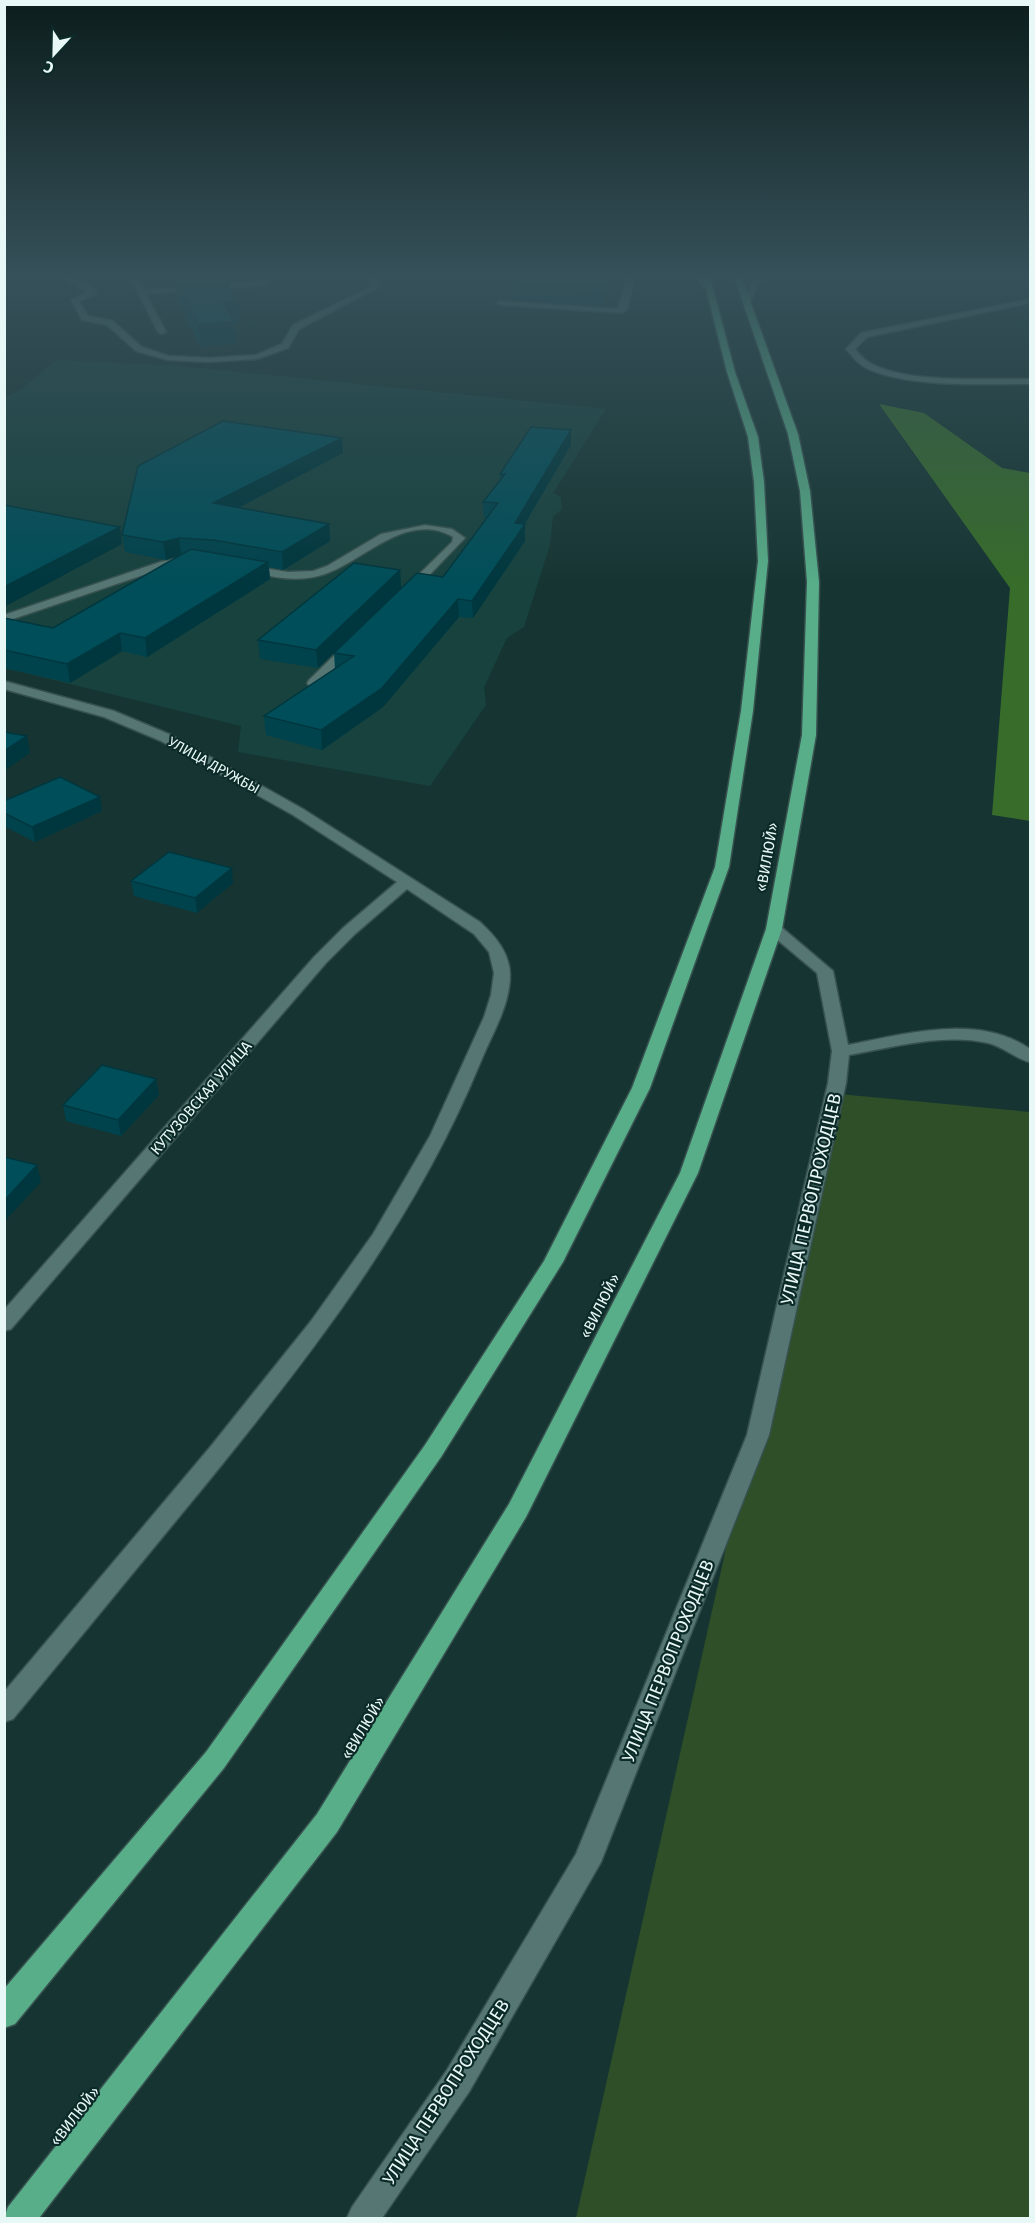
<svg xmlns="http://www.w3.org/2000/svg" width="1035" height="2223" viewBox="0 0 1035 2223" font-family="'Fira Sans',sans-serif">
<style>
.built{fill:#17423e}
.green{fill:#2f4f28}
.forest{fill:#376c2a}
.lines{fill:none;stroke-linecap:round;stroke-linejoin:round}
.minor-casing{stroke:#37514f;stroke-width:3}
.major-casing{stroke:#37514f;stroke-width:3}
.highway-casing{stroke:#37514f;stroke-width:3}
.path{stroke:#5c7774;stroke-width:1.5;stroke-dasharray:2 1.5;stroke-linecap:butt}
.minor{fill:#567673;fill-rule:evenodd}
.major{fill:#579880;fill-rule:evenodd}
.highway{fill:#58ae89;fill-rule:evenodd}
.wall{fill:#00434d}
.shaded-wall{fill:#00373e}
.building{fill:#004e59;stroke:#00373e;stroke-width:1.5}
.labels{text-anchor:middle;stroke-width:4.5;stroke-linejoin:round;paint-order:stroke}
.far-street-label{font-size:14px;fill:#e7f8f6;stroke:#0c2b28}
.street-label{font-size:15px;fill:#e7f8f6;stroke:#0c2b28}
.near-street-label{font-size:18px;fill:#e7f8f6;stroke:#0c2b28}
</style>
<rect width="100%" height="100%" fill="#163532"/>
<path class="built" d="M 56,360 L 179,366 L 606,409 L 553,493 L 561,497 L 562,509 L 553,517 L 550,545 L 524,627 L 507,638 L 484,687 L 486,705 L 430,786 L 238,752 L 241,726 L 5,668 L 5,398 L 23,388 Z"/>
<path class="green" d="M 828,1093 L 1030,1112 L 1030,2218 L 576,2218 Z"/>
<path class="forest" d="M 879,404 L 924,413 L 1002,468 L 1030,473 L 1030,821 L 992,815 L 1010,588 Z"/>
<g class="lines">
<g class="minor-casing">
<path id="minor" d="M 57,273 L 66,273 L 96,290 L 96,294 L 79,301 L 88,316 L 113,321 L 142,347 L 169,356 L 209,358 L 256,355 L 282,344 L 293,325 L 374,285 L 363,273 L 371,273 L 383,285 L 299,329 L 288,348 L 257,359 L 209,362 L 168,360 L 136,351 L 107,325 L 82,320 L 71,300 L 87,292 Z
M 128,273 L 135,273 L 143,290 L 260,281 L 255,273 L 262,273 L 269,283 L 265,285 L 146,294 L 166,332 L 162,334 L 158,332 Z
M 609,273 L 620,273 L 634,279 L 628,308 L 623,313 L 500,305 L 496,303 L 500,301 L 618,309 L 626,280 Z
M 770,273 L 781,273 L 760,281 L 750,302 L 744,302 L 754,278 Z
M 967,273 L 1017,273 L 1014,275 Z
M 1030,299 L 1030,303 L 867,337 L 855,349 C 860,355 865,361 872,364 C 912,384 985,378 1030,379 L 1030,384 C 985,384 906,388 866,368 C 858,364 852,356 846,349 L 861,333 Z
M 425,525 L 452,529 L 465,538 L 413,592 L 409,593 L 403,590 L 405,588 L 452,542 L 453,537 C 407,510 364,561 325,574 C 307,580 289,580 270,576 C 261,575 247,574 240,568 L 245,565 L 288,572 L 313,571 L 327,566 L 381,534 Z
M 188,556 L 193,559 L 192,561 L 167,567 L 4,622 L 4,615 L 160,562 Z
M 352,641 L 358,645 L 356,648 L 317,686 L 309,686 L 307,683 L 309,680 L 348,642 Z
M 4,681 L 114,711 L 171,735 L 303,809 L 480,922 C 495,936 510,953 510,975 C 510,1006 492,1034 481,1061 C 416,1220 314,1351 207,1483 C 142,1562 78,1640 13,1719 L 4,1722 L 4,1692 L 211,1446 L 311,1321 L 373,1234 L 430,1136 L 484,1017 L 491,995 L 494,973 L 489,952 L 474,934 L 407,889 L 355,934 L 326,963 L 11,1329 L 4,1331 L 4,1310 L 314,957 L 343,928 L 397,882 L 293,815 L 161,741 L 104,717 L 4,689 Z
M 774,924 L 780,926 L 833,971 L 848,1045 C 905,1034 978,1013 1030,1049 L 1030,1062 C 1016,1059 1004,1047 988,1043 C 943,1033 894,1047 849,1055 L 846,1083 L 769,1435 L 601,1862 L 469,2092 L 382,2218 L 347,2218 L 352,2207 L 447,2070 L 576,1854 L 747,1435 L 828,1083 L 832,1051 L 817,973 L 768,932 L 766,929 L 768,926 Z"/>
</g>
<g class="major-casing">
<path id="major" d="M 692,273 L 699,273 L 711,285 L 704,287 Z"/>
</g>
<g class="highway-casing">
<path id="highway" d="M 702,273 L 709,273 L 735,372 L 758,437 L 764,482 L 768,561 L 753,711 L 729,867 L 650,1088 L 563,1262 L 441,1457 L 224,1768 L 15,2024 L 4,2028 L 4,1989 L 206,1752 L 425,1445 L 544,1261 L 632,1088 L 715,867 L 741,711 L 758,561 L 754,482 L 748,437 L 727,372 Z
M 733,273 L 740,273 L 798,434 L 810,491 L 819,582 L 816,735 L 782,929 L 698,1173 L 526,1517 L 337,1832 L 39,2218 L 4,2218 L 8,2207 L 317,1814 L 509,1504 L 680,1173 L 766,929 L 802,735 L 807,582 L 800,491 L 788,434 Z"/>
</g>
<path class="path" d="M 810,273 L 949,275"/>
<use href="#minor" class="minor"/>
<use href="#major" class="major"/>
<use href="#highway" class="highway"/>
</g>
<path class="wall" d="M 71,273 L 90,273 L 89,279 L 81,279 Z
M 161,273 L 222,273 L 238,301 L 240,323 L 234,323 L 236,344 L 200,347 L 176,294 L 174,285 L 166,285 Z
M 532,273 L 613,273 L 613,278 L 602,306 L 512,299 L 512,286 Z
M 342,438 L 343,453 L 238,508 L 329,524 L 330,541 L 283,570 L 269,567 L 270,579 L 147,657 L 122,651 L 70,683 L 4,668 L 4,618 L 53,628 L 180,555 L 166,560 L 125,552 L 122,535 Z
M 571,445 L 525,524 L 525,541 L 473,618 L 459,617 L 383,707 L 322,750 L 266,735 L 264,716 L 335,669 L 334,653 L 443,577 L 487,518 L 484,518 L 483,502 L 500,480 L 500,474 Z
M 400,570 L 401,588 L 318,668 L 260,659 L 258,640 Z
M 4,801 L 102,811 L 35,842 L 4,826 Z
M 131,881 L 233,883 L 197,913 L 134,896 Z
M 156,1079 L 159,1095 L 121,1136 L 66,1121 L 63,1105 Z"/>
<path class="shaded-wall" d="M 4,273 L 63,273 L 64,280 L 4,284 Z
M 80,273 L 90,273 L 89,279 L 81,279 Z
M 165,273 L 173,273 L 174,285 L 166,285 Z
M 287,273 L 337,273 L 337,276 L 287,279 Z
M 610,273 L 613,273 L 613,278 L 602,306 L 603,293 Z
M 238,301 L 240,323 L 234,323 L 236,344 L 200,347 L 198,324 L 223,302 Z
M 571,430 L 571,445 L 521,530 L 525,524 L 525,541 L 473,618 L 472,601 L 515,523 Z
M 342,438 L 343,453 L 215,520 L 213,503 Z
M 329,524 L 330,541 L 283,570 L 282,552 Z
M 120,527 L 122,544 L 4,607 L 4,587 Z
M 179,538 L 181,555 L 166,560 L 163,542 Z
M 268,562 L 270,579 L 147,657 L 145,638 Z
M 400,570 L 401,588 L 318,668 L 316,650 Z
M 458,599 L 459,617 L 383,707 L 322,750 L 321,730 Z
M 120,633 L 122,651 L 70,683 L 67,664 Z
M 27,736 L 30,753 L 4,771 L 4,751 Z
M 100,797 L 102,811 L 35,842 L 32,827 Z
M 232,868 L 233,883 L 197,913 L 195,898 Z
M 156,1079 L 159,1095 L 121,1136 L 118,1120 Z
M 37,1165 L 41,1182 L 4,1222 L 4,1201 Z"/>
<path class="building" d="M 173,273 L 222,273 L 238,301 L 223,302 L 234,322 L 198,324 Z
M 532,273 L 610,273 L 603,293 L 512,286 Z
M 223,421 L 342,438 L 213,503 L 329,524 L 282,552 L 214,540 L 179,538 L 163,542 L 122,535 L 138,466 Z
M 531,427 L 571,430 L 515,523 L 525,524 L 472,601 L 458,599 L 382,688 L 321,730 L 264,716 L 354,656 L 334,653 L 417,573 L 443,577 L 498,503 L 483,502 L 505,474 L 500,474 Z
M 4,505 L 120,527 L 4,587 Z
M 191,549 L 268,562 L 145,638 L 120,633 L 67,664 L 4,650 L 4,618 L 53,628 Z
M 354,563 L 400,570 L 316,650 L 258,640 Z
M 4,732 L 27,736 L 4,751 Z
M 60,777 L 100,797 L 32,827 L 4,813 L 4,801 Z
M 169,852 L 232,868 L 195,898 L 131,881 Z
M 102,1065 L 156,1079 L 118,1120 L 63,1105 Z
M 4,1157 L 37,1165 L 4,1201 Z"/>
<linearGradient id="sky" x2="0" y2="1"><stop stop-color="#0c1d1c"/><stop offset="0.47" stop-color="#36515a"/><stop offset="1" stop-color="#36515a" stop-opacity="0"/></linearGradient>
<rect width="1035" height="585" fill="url(#sky)"/>
<g class="labels">
<g class="far-street-label">
<text transform="translate(214 765) rotate(29)" y="5">УЛИЦА ДРУЖБЫ</text>
</g>
<g class="street-label">
<text transform="translate(767 857) rotate(-80)" y="5">«ВИЛЮЙ»</text>
<text transform="translate(201 1098) rotate(-49)" y="5">КУТУЗОВСКАЯ УЛИЦА</text>
<text transform="translate(600 1306) rotate(-63)" y="5">«ВИЛЮЙ»</text>
<text transform="translate(363 1728) rotate(-59)" y="5">«ВИЛЮЙ»</text>
<text transform="translate(75 2116) rotate(-52)" y="5">«ВИЛЮЙ»</text>
</g>
<g class="near-street-label">
<text transform="translate(811 1199) rotate(-77)" y="6">УЛИЦА ПЕРВОПРОХОДЦЕВ</text>
<text transform="translate(668 1661) rotate(-68)" y="6">УЛИЦА ПЕРВОПРОХОДЦЕВ</text>
<text transform="translate(446 2092) rotate(-57)" y="6">УЛИЦА ПЕРВОПРОХОДЦЕВ</text>
</g>
</g>
<rect width="1035" height="2223" fill="none" stroke="#e7f8f6" stroke-width="12"/>
<g transform="translate(54 54) rotate(202)" stroke="#0c2b28" stroke-width="4.5" paint-order="stroke">
<path d="M0-4.5L10 22L0 15L-10 22Z" fill="#e7f8f6"/>
<text y="-9" font-size="16" font-weight="bold" text-anchor="middle" fill="#e7f8f6">С</text>
</g>
</svg>
